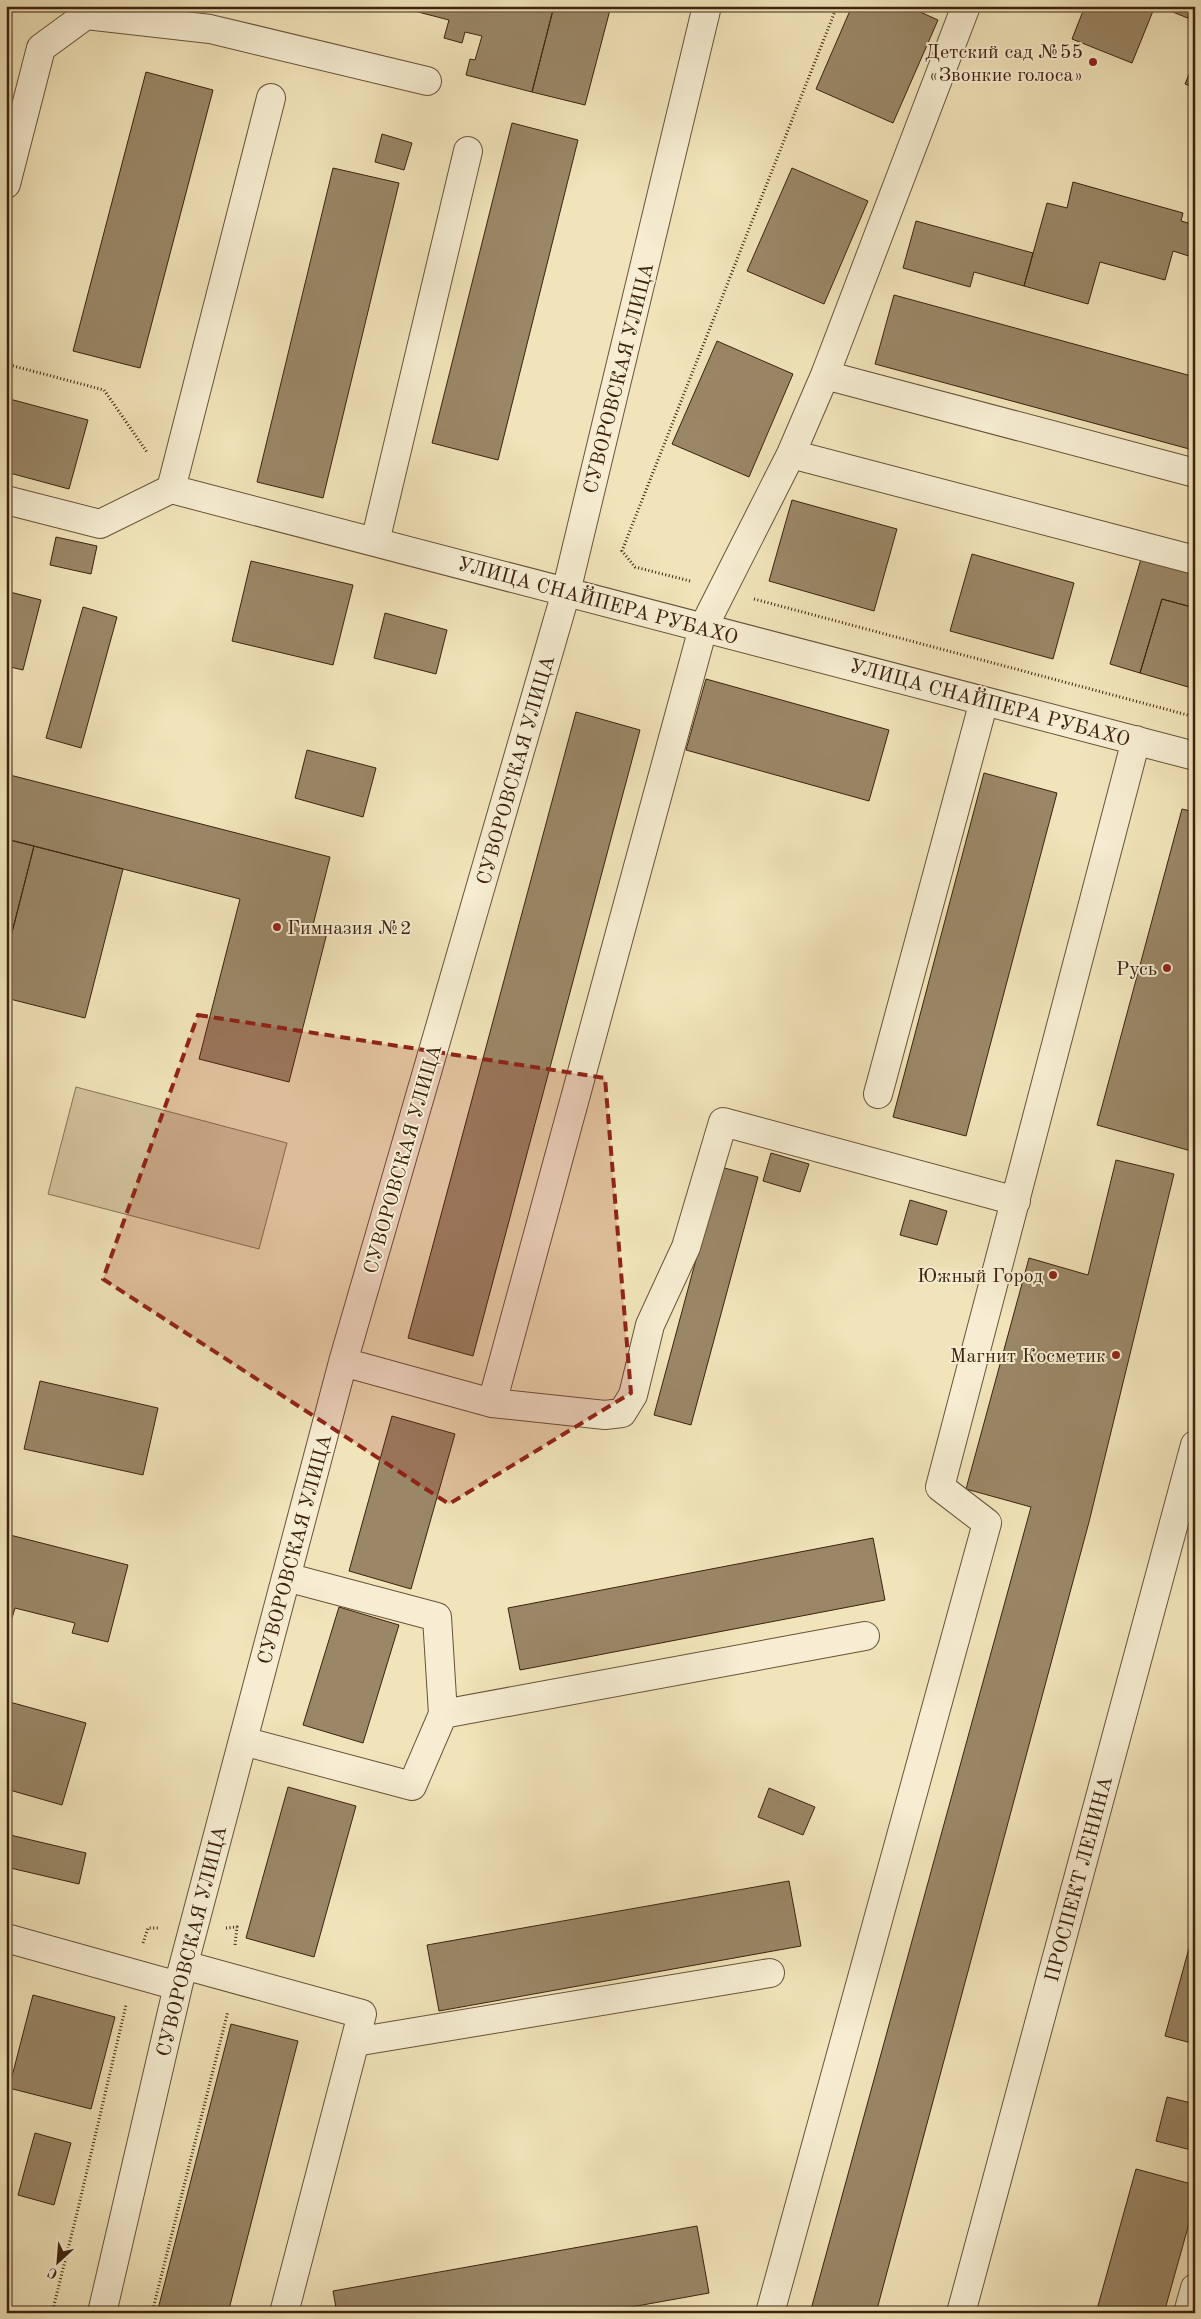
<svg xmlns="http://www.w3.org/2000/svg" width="1201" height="2319" viewBox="0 0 1201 2319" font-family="'Old Standard TT',serif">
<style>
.green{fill:#d2c39d;stroke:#877256}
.building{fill:#9a8767;stroke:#3c220e}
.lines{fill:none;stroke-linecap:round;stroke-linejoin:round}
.minor-casing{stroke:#695239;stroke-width:30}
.path{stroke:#3c220e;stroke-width:3;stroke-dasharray:1 2.5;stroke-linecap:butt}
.minor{stroke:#f6edd2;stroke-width:28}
.marked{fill:#8f2418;fill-opacity:0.2;stroke:#8f2418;stroke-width:4;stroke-dasharray:10 6;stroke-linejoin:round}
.poi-dot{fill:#8f2418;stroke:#f6edd2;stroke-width:2}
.labels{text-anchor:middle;stroke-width:4;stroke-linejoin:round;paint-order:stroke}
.poi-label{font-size:20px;fill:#3c220e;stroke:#f6edd2;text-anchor:end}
.street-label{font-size:20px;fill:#3c220e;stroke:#f6edd2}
</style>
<rect width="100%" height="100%" fill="#f1e4ba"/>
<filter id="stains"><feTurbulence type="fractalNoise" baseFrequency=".004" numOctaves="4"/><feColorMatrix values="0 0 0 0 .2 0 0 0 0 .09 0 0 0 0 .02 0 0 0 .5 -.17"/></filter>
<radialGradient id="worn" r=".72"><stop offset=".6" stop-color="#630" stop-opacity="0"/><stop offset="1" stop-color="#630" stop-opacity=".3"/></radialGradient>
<path class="green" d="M 76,1087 L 287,1143 L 259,1249 L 48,1194 Z"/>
<path class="building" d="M 10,6 L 30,6 L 29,11 Z
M 395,6 L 554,6 L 532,92 L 466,75 L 470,59 L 475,60 L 482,36 L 465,32 L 462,43 L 444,38 L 449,20 Z
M 554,6 L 611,6 L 585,105 L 532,92 Z
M 852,6 L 907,6 L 938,20 L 893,123 L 816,89 Z
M 1085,6 L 1155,6 L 1132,63 L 1072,39 Z
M 1158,6 L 1195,6 L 1195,21 Z
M 1195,60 L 1195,88 L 1185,84 Z
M 146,72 L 213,90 L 140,368 L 73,351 Z
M 512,123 L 578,140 L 498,460 L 432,443 Z
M 382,134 L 412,143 L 404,170 L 375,162 Z
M 333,168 L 399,183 L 323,498 L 257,482 Z
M 792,168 L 868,201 L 824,304 L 747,271 Z
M 1073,182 L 1183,213 L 1181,221 L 1195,225 L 1195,249 L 1192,257 L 1173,251 L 1165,280 L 1100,262 L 1088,304 L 1024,286 L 1047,203 L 1067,208 Z
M 916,221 L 1033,253 L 1024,286 L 974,272 L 970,287 L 903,268 Z
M 894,295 L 1195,377 L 1195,443 L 1193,450 L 875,364 Z
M 717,341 L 793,374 L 749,477 L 672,444 Z
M 6,398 L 88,420 L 69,489 L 6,472 Z
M 792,500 L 897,529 L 874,611 L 769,581 Z
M 56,537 L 97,546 L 91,574 L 50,565 Z
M 972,554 L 1074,583 L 1053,659 L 950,631 Z
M 1141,559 L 1195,575 L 1195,608 L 1162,599 L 1140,673 L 1110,664 Z
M 251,561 L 353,585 L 333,665 L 232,641 Z
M 6,591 L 41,600 L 23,670 L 6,666 Z
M 1162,599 L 1195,608 L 1195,689 L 1140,673 Z
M 83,607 L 117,617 L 81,748 L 46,738 Z
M 385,613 L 447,630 L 436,674 L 374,658 Z
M 706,679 L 889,730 L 869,801 L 686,750 Z
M 576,712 L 640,730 L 473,1356 L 408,1338 Z
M 307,750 L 376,768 L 363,817 L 295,798 Z
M 984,773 L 1057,793 L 966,1136 L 893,1117 Z
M 6,774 L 330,857 L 313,925 L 328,929 L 289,1082 L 199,1059 L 240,899 L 6,839 Z
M 1182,809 L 1195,812 L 1195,1152 L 1097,1125 Z
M 6,839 L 34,846 L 6,956 Z
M 34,846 L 123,869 L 85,1018 L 6,998 L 6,956 Z
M 771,1153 L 809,1164 L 800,1192 L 763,1181 Z
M 1116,1160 L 1174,1174 L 1089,1522 L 876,2313 L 810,2313 L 1031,1507 L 966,1489 L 1029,1258 L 1088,1275 Z
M 721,1167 L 758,1177 L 691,1425 L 654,1415 Z
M 910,1200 L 947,1211 L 937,1245 L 900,1235 Z
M 40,1381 L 158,1408 L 143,1475 L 24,1449 Z
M 392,1416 L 455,1434 L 411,1589 L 349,1571 Z
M 6,1534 L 128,1565 L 108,1642 L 72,1633 L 75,1623 L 15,1608 L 12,1618 L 6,1616 Z
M 873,1538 L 885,1600 L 520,1670 L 508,1608 Z
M 339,1607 L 399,1625 L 363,1743 L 303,1725 Z
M 6,1701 L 86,1723 L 62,1805 L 6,1789 Z
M 288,1787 L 356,1806 L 314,1957 L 246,1938 Z
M 769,1788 L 815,1807 L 803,1835 L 758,1817 Z
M 6,1834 L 86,1853 L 79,1884 L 6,1867 Z
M 789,1881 L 801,1946 L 439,2011 L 427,1945 Z
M 1195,1926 L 1195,2044 L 1165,2036 Z
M 33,1995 L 115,2017 L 91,2109 L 9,2088 Z
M 231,2024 L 298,2041 L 228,2313 L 157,2313 Z
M 1167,2097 L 1195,2104 L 1195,2151 L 1156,2141 Z
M 35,2133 L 71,2143 L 54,2205 L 18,2195 Z
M 1136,2169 L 1195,2185 L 1195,2202 L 1164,2313 L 1096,2313 Z
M 697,2226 L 709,2293 L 598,2313 L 337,2313 L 333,2291 Z"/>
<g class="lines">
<g class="minor-casing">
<path id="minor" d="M 6,184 L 41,48 L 86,15 L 210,29 L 427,81
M 825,375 L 1195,473
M 791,454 L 1195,560
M 171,489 L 271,98
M 6,500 L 100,524 L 171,489 L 1195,756
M 375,542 L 468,151
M 878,1094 L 984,701
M 343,1362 L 492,1403 L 703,628 L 791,454 L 825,375 L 966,6
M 492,1403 L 605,1415 L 622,1413 L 633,1395 L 650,1325 L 686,1247 L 723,1122 L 1016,1201
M 286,1577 L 437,1617 L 443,1714
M 243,1741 L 412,1786 L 443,1714 L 865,1636
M 6,1938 L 178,1986
M 184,1965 L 362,2014 L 284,2313
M 355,2042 L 770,1973
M 102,2313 L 178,1986 L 343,1362 L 566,592 L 707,6
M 770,2313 L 987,1523 L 940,1487 L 1136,740
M 961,2313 L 1195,1445
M 1188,2313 L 1195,2288"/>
</g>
<path class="path" d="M 6,364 L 104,390 L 147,452
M 690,581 L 635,567 L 622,551 L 837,6
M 754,599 L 1195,717
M 226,1928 L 237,1927 L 235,1945
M 143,1943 L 148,1928 L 160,1928
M 52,2313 L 78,2209 L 126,2005
M 152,2313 L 228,2011"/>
<use href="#minor" class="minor"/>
</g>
<path class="marked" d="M 198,1015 L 605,1078 L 631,1393 L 449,1504 L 103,1279 Z"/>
<g class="poi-dot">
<circle cx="1093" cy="62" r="5"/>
<circle cx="277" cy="927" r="5"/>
<circle cx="1167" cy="968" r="5"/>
<circle cx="1053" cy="1275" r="5"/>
<circle cx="1116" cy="1355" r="5"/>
</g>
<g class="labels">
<g class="poi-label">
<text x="1083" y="58">Детский сад №55<tspan x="1083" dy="23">«Звонкие голоса»</tspan></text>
<text x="287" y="934" text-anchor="start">Гимназия №2</text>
<text x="1157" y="975">Русь</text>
<text x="1043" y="1282">Южный Город</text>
<text x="1106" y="1362">Магнит Косметик</text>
</g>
<g class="street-label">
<text transform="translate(618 378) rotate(-76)" y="7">СУВОРОВСКАЯ УЛИЦА</text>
<text transform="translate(598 600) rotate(15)" y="7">УЛИЦА СНАЙПЕРА РУБАХО</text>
<text transform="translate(990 702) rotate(15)" y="7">УЛИЦА СНАЙПЕРА РУБАХО</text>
<text transform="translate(515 770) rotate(-74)" y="7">СУВОРОВСКАЯ УЛИЦА</text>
<text transform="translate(402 1159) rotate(-74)" y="7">СУВОРОВСКАЯ УЛИЦА</text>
<text transform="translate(294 1549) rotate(-75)" y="7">СУВОРОВСКАЯ УЛИЦА</text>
<text transform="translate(1078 1879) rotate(-75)" y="7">ПРОСПЕКТ ЛЕНИНА</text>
<text transform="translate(191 1941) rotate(-76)" y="7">СУВОРОВСКАЯ УЛИЦА</text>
</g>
</g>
<rect width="1201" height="2319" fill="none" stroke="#f1e4ba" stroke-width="25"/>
<rect x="8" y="8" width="1186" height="2304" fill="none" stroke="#3c220e" stroke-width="2.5"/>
<rect x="12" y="12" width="1176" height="2294" fill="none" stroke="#3c220e"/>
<g transform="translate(58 2262) rotate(206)" stroke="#f6edd2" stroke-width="4" paint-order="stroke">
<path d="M0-4L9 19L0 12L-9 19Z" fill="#3c220e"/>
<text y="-8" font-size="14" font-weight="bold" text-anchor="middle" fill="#3c220e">С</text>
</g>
<rect width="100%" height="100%" filter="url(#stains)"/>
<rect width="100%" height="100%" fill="url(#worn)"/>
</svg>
